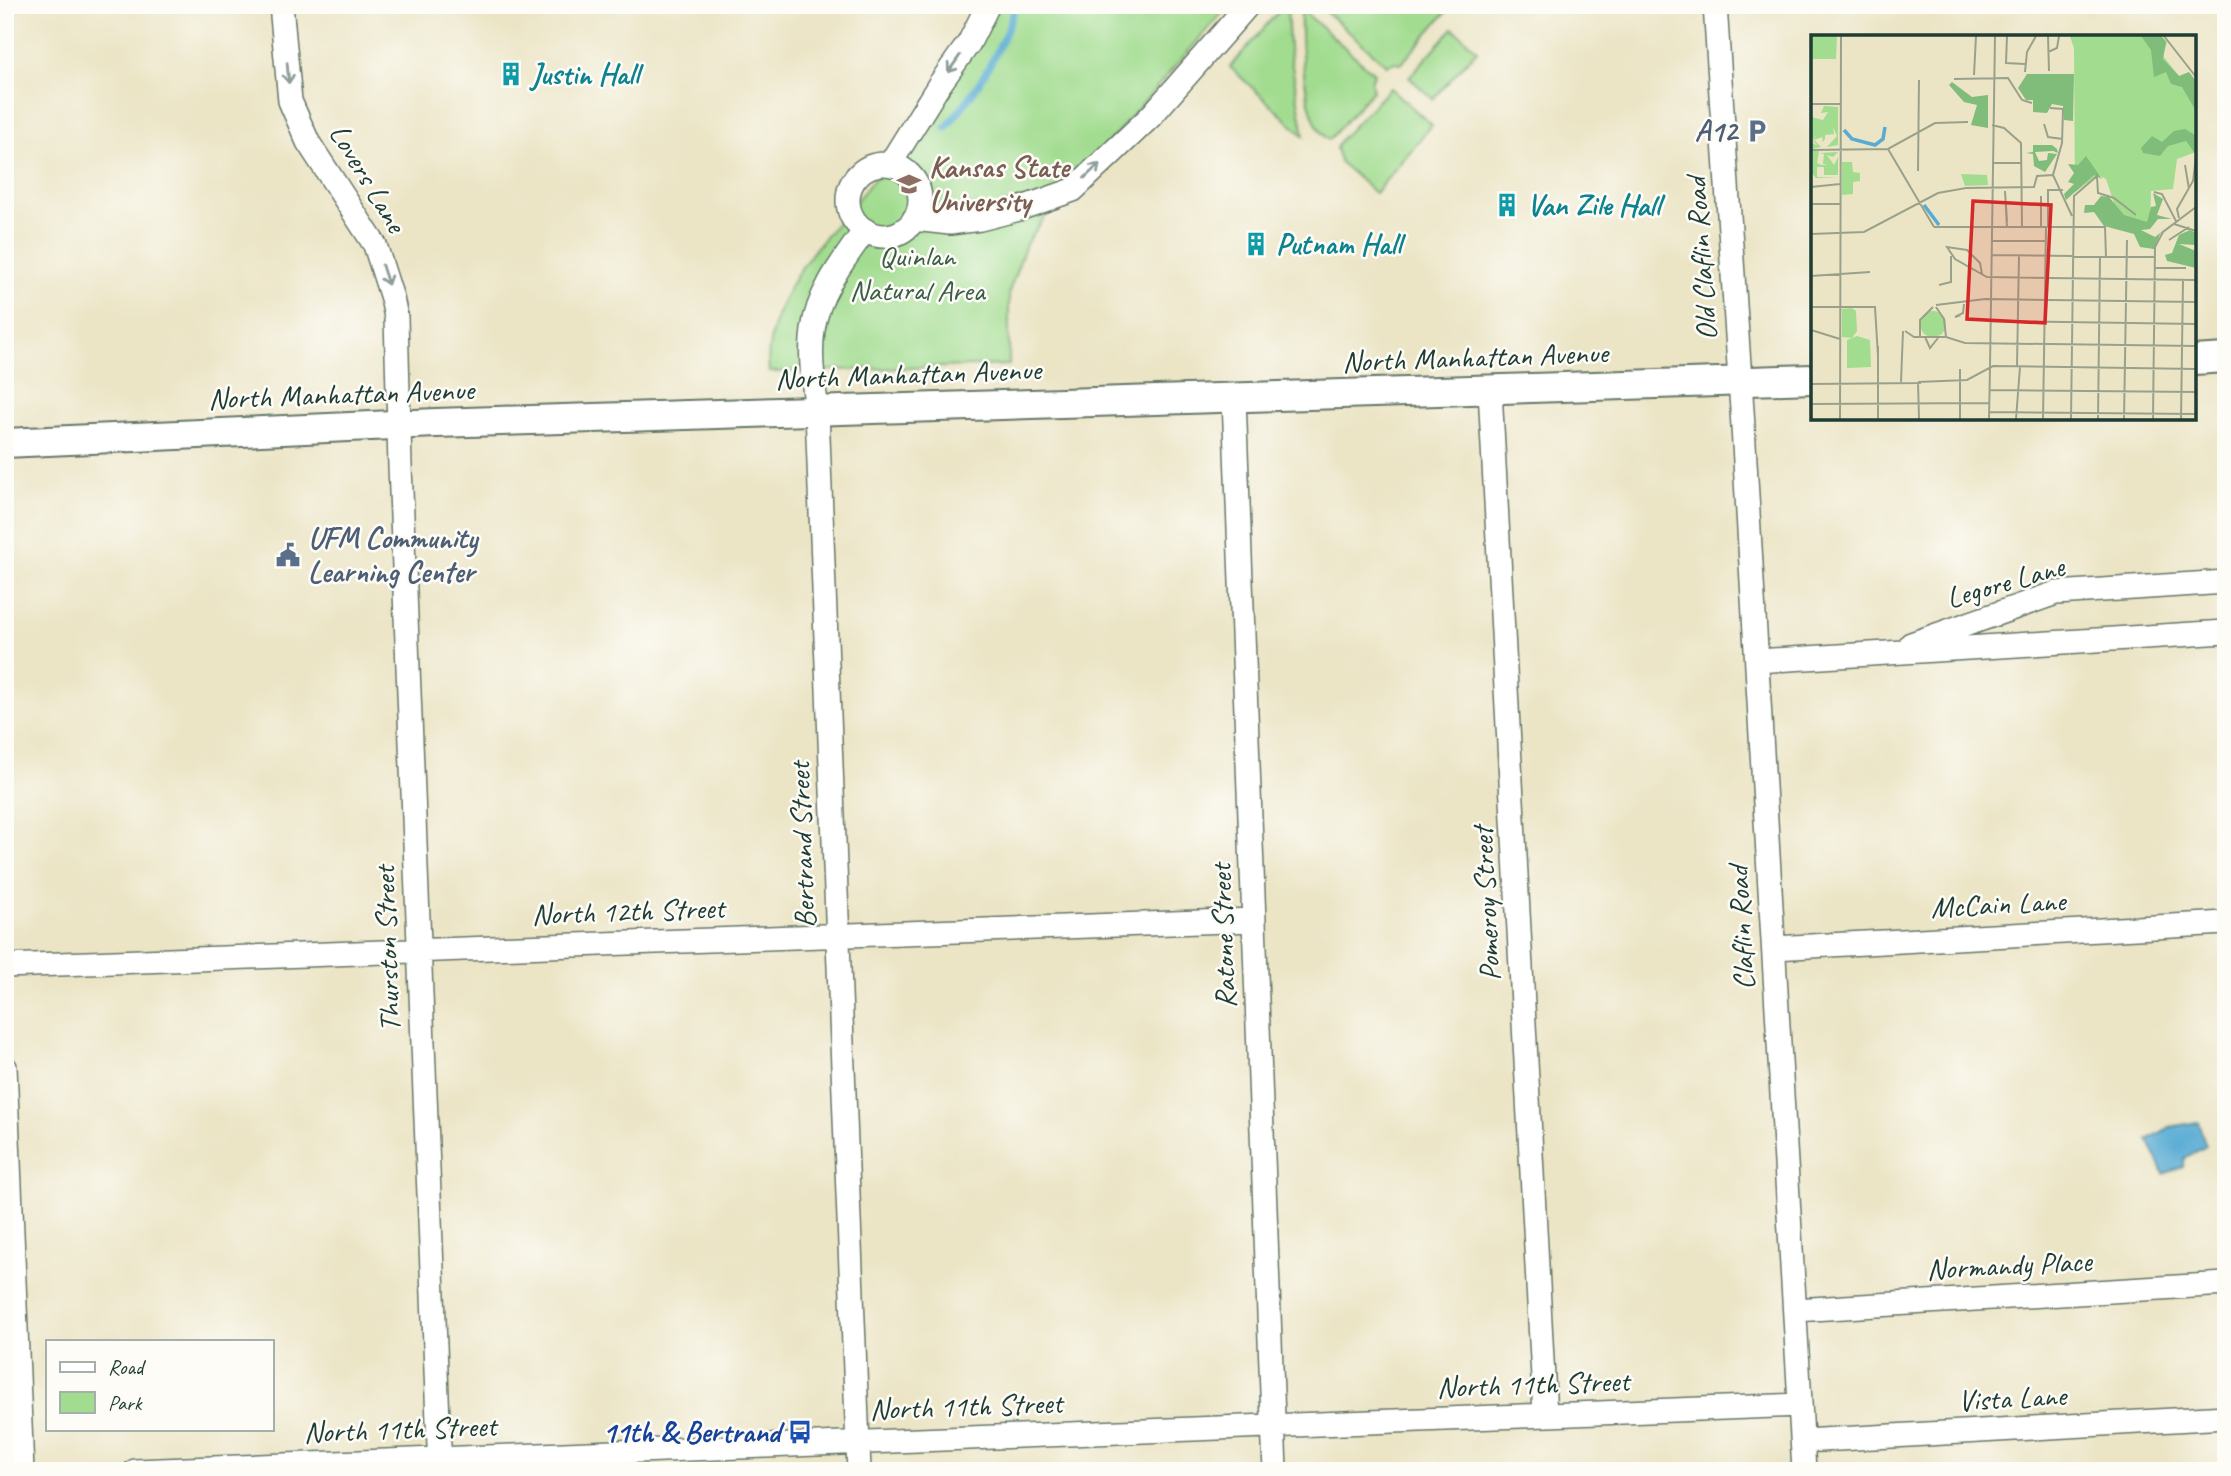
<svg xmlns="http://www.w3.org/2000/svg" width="2231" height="1476" viewBox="0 0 2231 1476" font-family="Caveat,sans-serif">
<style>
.green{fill:#a1dc8f;stroke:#608c62;stroke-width:2}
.water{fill:#58acd4;stroke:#3c7484;stroke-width:2}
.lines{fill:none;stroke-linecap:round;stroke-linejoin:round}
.stream{stroke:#58acd4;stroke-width:7}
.minor-casing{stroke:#667767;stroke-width:26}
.tertiary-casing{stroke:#667767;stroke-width:32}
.minor{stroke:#fff;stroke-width:23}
.tertiary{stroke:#fff;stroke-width:28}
.oneway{stroke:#8f9e9a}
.labels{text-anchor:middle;stroke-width:5;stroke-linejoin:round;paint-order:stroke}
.culture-label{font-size:30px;font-weight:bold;fill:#0d838f;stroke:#fdfcf7;text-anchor:start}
.service-label{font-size:30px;font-weight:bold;fill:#4e5e75;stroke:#fdfcf7;text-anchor:end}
.education-label{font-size:30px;font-weight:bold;fill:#785e54;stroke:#fdfcf7;text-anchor:start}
.street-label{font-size:30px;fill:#1f3d34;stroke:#fdfcf7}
.park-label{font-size:30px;fill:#395d46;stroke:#fdfcf7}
.transit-label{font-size:30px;font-weight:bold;fill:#164399;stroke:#fdfcf7;text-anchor:end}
.inset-river{fill:none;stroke:#58acd4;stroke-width:3.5}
.inset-road{fill:none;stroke:#99a18b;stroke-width:2}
.view{fill:#d62828;fill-opacity:0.15;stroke:#d62828;stroke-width:3.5}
.inset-edge{fill:none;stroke:#1f3d34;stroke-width:3.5}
</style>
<rect width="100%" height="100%" fill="#fdfcf7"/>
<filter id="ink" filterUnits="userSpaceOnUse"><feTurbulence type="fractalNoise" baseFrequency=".0143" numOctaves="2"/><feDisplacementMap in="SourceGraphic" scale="14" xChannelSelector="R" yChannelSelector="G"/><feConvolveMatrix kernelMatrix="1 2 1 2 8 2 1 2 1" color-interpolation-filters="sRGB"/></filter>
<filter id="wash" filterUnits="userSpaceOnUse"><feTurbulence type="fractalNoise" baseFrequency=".00686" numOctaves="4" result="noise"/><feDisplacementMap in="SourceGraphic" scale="28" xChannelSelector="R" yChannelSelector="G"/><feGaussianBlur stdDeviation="1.57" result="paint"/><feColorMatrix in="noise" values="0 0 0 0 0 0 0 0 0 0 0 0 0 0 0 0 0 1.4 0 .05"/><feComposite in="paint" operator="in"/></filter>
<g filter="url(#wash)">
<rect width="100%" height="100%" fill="#ebe4c5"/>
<path class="green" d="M 997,5 L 1229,5 L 1052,207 L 1026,244 L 1009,292 L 1009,365 L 769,372 C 766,346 774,319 786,295 C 808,248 853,209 883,167 C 923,114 959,59 997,5 Z
M 1284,5 L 1287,5 L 1289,48 L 1304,136 L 1230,67 Z
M 1318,5 L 1438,5 L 1446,12 L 1401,64 L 1395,62 L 1387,65 Z
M 1301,9 L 1374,73 L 1371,83 L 1373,90 L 1329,140 C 1303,124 1300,39 1301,9 Z
M 1453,28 L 1477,50 L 1433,99 L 1409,77 Z
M 1390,88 L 1432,125 L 1375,193 L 1340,162 L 1336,148 L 1340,140 Z"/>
<path class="water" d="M 2198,1122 L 2206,1146 L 2185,1158 L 2183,1167 L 2164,1174 L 2148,1140 L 2170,1127 Z"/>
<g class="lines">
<path class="stream" d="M 946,128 C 978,89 1000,53 1016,5"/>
</g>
</g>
<g filter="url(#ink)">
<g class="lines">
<g class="minor-casing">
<path id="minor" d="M 281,5 L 290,101 L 308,142 L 375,245 L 392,298 L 396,317 L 400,466 L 440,1471
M 1715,5 L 1742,410 L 1804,1471
M 890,164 L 939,85 L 969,43 L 988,5
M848 200a36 36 0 1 1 72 0a36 36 0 1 1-72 0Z
M 914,219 L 950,223 L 980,219 L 1019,209 L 1073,190 L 1151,116 L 1248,5
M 1490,390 L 1545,1415
M 1234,398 L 1275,1471
M 1911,644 L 2056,593 L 2226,582
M 1757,661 L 2226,632
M 1774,948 L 2226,923
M 5,966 L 1254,920
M 5,1067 L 22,1471
M 1795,1310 L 2226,1284
M 1803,1441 L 2226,1417
M 135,1471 L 1800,1405
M 859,1471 L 817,412 C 814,386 809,356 813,330 C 818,292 844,260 865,230"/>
</g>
<g class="tertiary-casing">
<path id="tertiary" d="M 2194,360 L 2226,358
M 5,443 L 436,423 L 1813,379"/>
</g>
<use href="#minor" class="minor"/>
<use href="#tertiary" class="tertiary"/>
</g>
<defs><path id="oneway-shaft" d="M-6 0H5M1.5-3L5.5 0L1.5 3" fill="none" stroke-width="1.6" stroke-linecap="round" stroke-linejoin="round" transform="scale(1.75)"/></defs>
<g class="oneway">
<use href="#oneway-shaft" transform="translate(954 64) rotate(125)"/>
<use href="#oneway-shaft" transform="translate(288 73) rotate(85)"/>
<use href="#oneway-shaft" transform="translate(1092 171) rotate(-43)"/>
<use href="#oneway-shaft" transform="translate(385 275) rotate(72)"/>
</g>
</g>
<defs>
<g id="building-bare" transform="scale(1.89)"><path d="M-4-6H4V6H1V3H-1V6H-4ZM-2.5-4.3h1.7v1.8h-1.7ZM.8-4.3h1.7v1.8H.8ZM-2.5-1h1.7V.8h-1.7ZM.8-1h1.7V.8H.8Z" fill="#0f9aa8" stroke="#fdfcf7" stroke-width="2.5" paint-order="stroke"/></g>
<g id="parking-bare" transform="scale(1.89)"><path d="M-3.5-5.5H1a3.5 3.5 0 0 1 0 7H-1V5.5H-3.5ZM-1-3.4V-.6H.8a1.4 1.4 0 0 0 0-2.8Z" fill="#5c6f8a" stroke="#fdfcf7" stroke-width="2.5" paint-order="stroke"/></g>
<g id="university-bare" transform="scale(1.89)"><path d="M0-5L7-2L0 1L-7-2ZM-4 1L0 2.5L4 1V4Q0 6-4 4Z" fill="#8d6e63" stroke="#fdfcf7" stroke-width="2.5" paint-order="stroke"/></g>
<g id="civic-bare" transform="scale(1.89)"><path d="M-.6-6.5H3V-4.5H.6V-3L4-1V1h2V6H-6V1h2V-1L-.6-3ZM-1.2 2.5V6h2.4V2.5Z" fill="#5c6f8a" stroke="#fdfcf7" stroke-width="2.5" paint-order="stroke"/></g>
<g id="bus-bare" transform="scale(1.89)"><path d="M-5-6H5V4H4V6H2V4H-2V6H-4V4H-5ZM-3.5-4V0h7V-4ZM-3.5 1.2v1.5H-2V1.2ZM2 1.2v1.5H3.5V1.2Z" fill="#1a4fb4" stroke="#fdfcf7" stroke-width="2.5" paint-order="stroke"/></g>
</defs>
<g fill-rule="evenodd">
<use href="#building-bare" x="511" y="74"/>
<use href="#parking-bare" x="1757" y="131"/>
<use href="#university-bare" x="909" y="184"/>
<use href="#building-bare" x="1507" y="205"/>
<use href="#building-bare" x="1256" y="244"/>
<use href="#civic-bare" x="288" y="555"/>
<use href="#bus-bare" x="800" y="1432"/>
</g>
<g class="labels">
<g class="culture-label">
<text x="531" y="84">Justin Hall</text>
<text x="1527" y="215">Van Zile Hall</text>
<text x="1276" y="254">Putnam Hall</text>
</g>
<g class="service-label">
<text x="1737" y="141">A12</text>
<text x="308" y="548" text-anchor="start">UFM Community<tspan x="308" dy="34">Learning Center</tspan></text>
</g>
<g class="education-label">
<text x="929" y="177">Kansas State<tspan x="929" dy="34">University</tspan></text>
</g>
<g class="street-label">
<text transform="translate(368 178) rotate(59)" y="10">Lovers Lane</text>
<text transform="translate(1701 259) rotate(-94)" y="10">Old Claflin Road</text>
<text transform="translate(1475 357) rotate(-2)" y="10">North Manhattan Avenue</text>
<text transform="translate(908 374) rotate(-2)" y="10">North Manhattan Avenue</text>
<text transform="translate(341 394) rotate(-2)" y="10">North Manhattan Avenue</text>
<text transform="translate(2005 582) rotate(-16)" y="10">Legore Lane</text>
<text transform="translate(802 845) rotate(-92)" y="10">Bertrand Street</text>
<text transform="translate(1486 904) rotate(-93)" y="10">Pomeroy Street</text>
<text transform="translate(1998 904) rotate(-3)" y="10">McCain Lane</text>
<text transform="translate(628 911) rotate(-2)" y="10">North 12th Street</text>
<text transform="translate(1741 928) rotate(-93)" y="10">Claflin Road</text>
<text transform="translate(1223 936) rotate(-92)" y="10">Ratone Street</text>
<text transform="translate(387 949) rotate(-92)" y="10">Thurston Street</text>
<text transform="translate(2009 1265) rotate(-3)" y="10">Normandy Place</text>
<text transform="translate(1533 1384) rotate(-2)" y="10">North 11th Street</text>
<text transform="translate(2012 1398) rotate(-3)" y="10">Vista Lane</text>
<text transform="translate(966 1406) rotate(-2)" y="10">North 11th Street</text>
<text transform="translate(400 1429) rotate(-2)" y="10">North 11th Street</text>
</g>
<g class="park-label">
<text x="917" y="266">Quinlan<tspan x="917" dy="34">Natural Area</tspan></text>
</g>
<g class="transit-label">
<text x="780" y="1442">11th &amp; Bertrand</text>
</g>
</g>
<g transform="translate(1811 35)">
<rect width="385" height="385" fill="#ebe4c5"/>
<path d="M 0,1 L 26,1 L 25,24 L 0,24 ZM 259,1 L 351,1 L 356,7 L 352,21 L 368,41 L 385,47 L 385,117 L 366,124 L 362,154 L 340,156 L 339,191 L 308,183 L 295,144 L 287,140 L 264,157 L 263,13 ZM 13,71 L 27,72 L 27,110 L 16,112 L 26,101 L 22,92 L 23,99 L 14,100 L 14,104 L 12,107 L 10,96 L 11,102 L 3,105 L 10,112 L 0,114 L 0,107 L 7,111 L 2,106 L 6,100 L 0,107 L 0,82 L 12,85 L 17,77 L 10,78 ZM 0,116 L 8,116 L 6,128 L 10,130 L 17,130 L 12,129 L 13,119 L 9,118 L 27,117 L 22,122 L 16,120 L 23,130 L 27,122 L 27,140 L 13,140 L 13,132 L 6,132 L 6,142 L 27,143 L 5,143 L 0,137 ZM 31,127 L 41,127 L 42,137 L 49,138 L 49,146 L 42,147 L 42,159 L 31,160 ZM 150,139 L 176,140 L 177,150 L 154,151 ZM 41,273 L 45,276 L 46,296 L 41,303 L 31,302 L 31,274 ZM109 289a13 13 0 1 1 26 0a13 13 0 1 1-26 0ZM 46,301 L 59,305 L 60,332 L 36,333 L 36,305 Z" fill="#a1dc8f"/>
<path d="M 330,1 L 350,1 L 355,7 L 352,24 L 368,41 L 378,37 L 385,46 L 385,76 L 371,52 L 360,49 L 355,37 L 343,42 L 340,15 ZM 216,39 L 263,39 L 262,86 L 253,85 L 252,71 L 241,69 L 236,78 L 222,77 L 222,65 L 215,65 L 207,53 ZM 141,47 L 161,62 L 177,60 L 177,93 L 160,90 L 166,70 L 153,67 L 138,50 ZM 374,94 L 384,100 L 385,120 L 375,106 L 357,111 L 349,121 L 332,118 L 330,113 L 341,101 L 351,107 L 363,96 ZM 222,110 L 241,110 L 246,114 L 247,118 L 242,116 L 224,117 L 228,126 L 236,125 L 237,118 L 246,119 L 234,137 L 223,131 L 222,119 L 215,118 L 222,117 ZM 275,121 L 291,144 L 283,140 L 255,165 L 253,159 L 263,149 L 257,147 L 263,138 L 257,129 L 267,130 ZM 342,158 L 352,164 L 346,180 L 361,184 L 347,184 L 339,194 L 330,195 L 344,202 L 362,188 L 349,199 L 343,214 L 329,212 L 323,199 L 293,191 L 283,177 L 273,178 L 274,170 L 283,170 L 290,161 L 298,162 L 313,180 L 336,187 L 340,172 L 345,171 ZM 379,195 L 385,198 L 384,210 L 368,209 L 385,216 L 385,233 L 356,226 L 354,220 L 361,218 L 368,200 Z" fill="#80bc7a"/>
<path class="inset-river" d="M 33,95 L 41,104 L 64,110 L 72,104 L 74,92M 113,170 L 128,190"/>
<path class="inset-road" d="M 196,1 L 195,28 L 214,29M 237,1 L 238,36M 353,1 L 385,42M 237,17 L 246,13 L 248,1M 214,37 L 216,17 L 225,1M 163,40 L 165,1M 143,44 L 197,43 L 211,65 L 221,68M 0,69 L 29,69M 239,73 L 252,74 L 251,108 L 242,140 L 261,181M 233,89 L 237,102 L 252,104M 181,90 L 193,93 L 210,108 L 211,193M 77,114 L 123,192M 0,115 L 77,114 L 124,88 L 157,87M 181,128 L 210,128M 374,130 L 378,154M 107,136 L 108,45M 0,152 L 29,149M 343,157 L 351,159 L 365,186M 230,161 L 230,193M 0,169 L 29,169M 368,183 L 366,174 L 382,146 L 385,122M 196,186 L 194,156 L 196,193M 363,189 L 385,196M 123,192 L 294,192 L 295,222M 237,193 L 237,155 L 252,155M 0,199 L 53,197 L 127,158 L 155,153 L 223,152 L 226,141 L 242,140M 358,205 L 378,192M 181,206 L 235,206M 180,220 L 344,222M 344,233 L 375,233M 171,239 L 169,228 L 156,215 L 136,212 L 144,224 L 176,242 L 385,245M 0,241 L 59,237M 128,250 L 140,247 L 140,221M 125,270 L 174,264 L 385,267M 0,272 L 64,272 L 67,321M 125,272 L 133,284 L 135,302M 150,280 L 144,282 L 152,278 L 153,269M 179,286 L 385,289M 0,295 L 29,304M 94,296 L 103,302 L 135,302 L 154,308 L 385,311M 109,302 L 109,285 L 122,272M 114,302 L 119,313 L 127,303M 67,311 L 67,384M 206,331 L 208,220M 179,332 L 184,1M 90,347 L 92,296M 107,347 L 108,384M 107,347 L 156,345 L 182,331 L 385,334M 0,349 L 110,348M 179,355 L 385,357M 0,369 L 178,368M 178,377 L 385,379M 29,384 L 30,1M 149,384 L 149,334M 178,384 L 179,333M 205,384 L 209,332M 232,384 L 235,193M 260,384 L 263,161 L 286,141 L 287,158 L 303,163 L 325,180M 287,384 L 289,221M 313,384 L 316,205M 342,384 L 344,212 L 352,197 L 385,172M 370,384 L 372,244"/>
<path class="view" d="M 162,166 L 240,170 L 234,288 L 156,284 Z"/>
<rect width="385" height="385" class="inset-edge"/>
</g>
<rect width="2231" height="1476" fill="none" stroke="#fdfcf7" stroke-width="28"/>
<rect x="46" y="1340" width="228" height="91" fill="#fdfcf7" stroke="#a4b0a9" stroke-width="2"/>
<rect x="60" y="1362" width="35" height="10" fill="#ffffff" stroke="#a4b0a9" stroke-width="2"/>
<text x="108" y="1374" font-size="21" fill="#1f3d34">Road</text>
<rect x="60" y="1392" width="35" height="21" fill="#a1dc8f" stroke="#a4b0a9" stroke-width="2"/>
<text x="108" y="1410" font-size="21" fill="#1f3d34">Park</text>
</svg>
